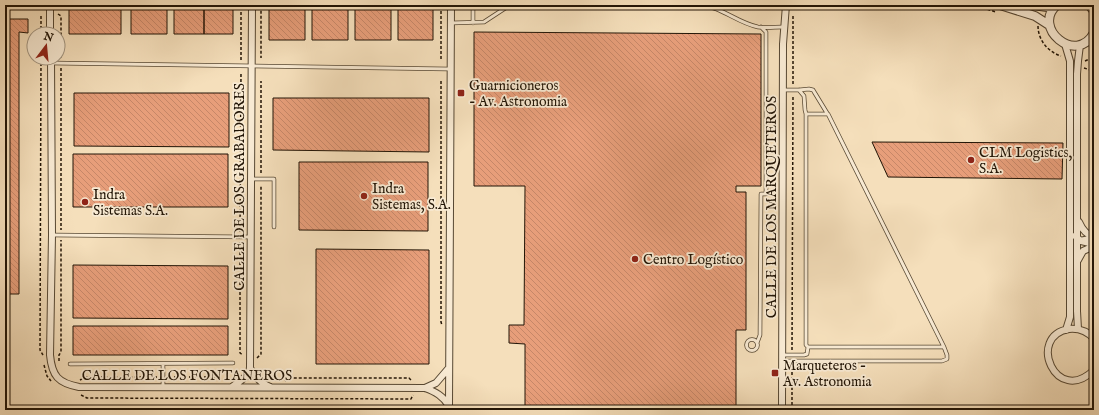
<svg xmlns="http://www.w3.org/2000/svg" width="1099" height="415" viewBox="0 0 1099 415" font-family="'IM FELL English',serif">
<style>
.building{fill:url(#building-back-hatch);stroke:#221506}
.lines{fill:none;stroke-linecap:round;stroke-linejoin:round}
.service-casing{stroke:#574833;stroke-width:4.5}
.minor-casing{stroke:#574833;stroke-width:8}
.tertiary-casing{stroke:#574833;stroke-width:10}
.path{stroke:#221506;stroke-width:1.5;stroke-dasharray:3 2;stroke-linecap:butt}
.service{stroke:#f8ead3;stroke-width:3}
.minor{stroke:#f8ead3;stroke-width:6}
.tertiary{stroke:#f8ead3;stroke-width:8}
.poi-dot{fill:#8f2418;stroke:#f8ead3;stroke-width:1.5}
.labels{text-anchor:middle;stroke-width:3.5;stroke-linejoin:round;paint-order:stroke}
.poi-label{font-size:14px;fill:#221506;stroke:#f8ead3;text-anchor:start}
.street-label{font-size:14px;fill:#221506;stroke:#f8ead3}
</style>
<defs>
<pattern id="building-back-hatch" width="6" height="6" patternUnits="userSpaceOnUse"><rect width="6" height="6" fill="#e79e7a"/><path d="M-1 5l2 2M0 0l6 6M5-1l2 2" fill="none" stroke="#c68768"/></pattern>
</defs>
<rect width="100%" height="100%" fill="#f5dfbb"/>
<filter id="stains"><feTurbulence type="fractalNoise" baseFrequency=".005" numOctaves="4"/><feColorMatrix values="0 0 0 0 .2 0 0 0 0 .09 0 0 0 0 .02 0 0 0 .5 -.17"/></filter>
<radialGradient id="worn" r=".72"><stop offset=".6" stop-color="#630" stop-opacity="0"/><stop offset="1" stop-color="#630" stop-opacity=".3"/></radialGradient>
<path class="building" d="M 69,5 L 121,5 L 121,34 L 69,34 Z
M 131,5 L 167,5 L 167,34 L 131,34 Z
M 174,5 L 204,5 L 204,34 L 174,34 Z
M 204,5 L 233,5 L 233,34 L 204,34 Z
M 269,5 L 305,5 L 305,40 L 269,40 Z
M 312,5 L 348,5 L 348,40 L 312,40 Z
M 355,5 L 391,5 L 391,40 L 355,40 Z
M 398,5 L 433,5 L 433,40 L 398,40 Z
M 5,19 L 28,19 L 28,33 L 19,32 L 19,294 L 5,294 Z
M 474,32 L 761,34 L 761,186 L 736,186 L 736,192 L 746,192 L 746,330 L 736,330 L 736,410 L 525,410 L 525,344 L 509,343 L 509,325 L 524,325 L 525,186 L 474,186 Z
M 74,93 L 229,93 L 229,147 L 74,146 Z
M 273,98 L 429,98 L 429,152 L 273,150 Z
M 872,142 L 1063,143 L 1062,179 L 888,177 Z
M 73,154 L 228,154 L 228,207 L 73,207 Z
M 299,162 L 428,162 L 428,231 L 299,230 Z
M 316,249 L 429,250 L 429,364 L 316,364 Z
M 73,265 L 228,266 L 228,319 L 73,318 Z
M 73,326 L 228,326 L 228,355 L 73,355 Z
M 103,407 L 278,408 L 278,410 L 103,410 Z"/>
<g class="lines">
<g class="service-casing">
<path id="service" d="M 699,5 C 721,6 737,23 758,27 C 766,28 775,27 783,27
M 451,23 L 484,22 L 510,5
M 473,23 L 473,5
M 51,63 L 449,69
M 783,90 L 799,90 L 809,89 L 813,90 L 827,113
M 799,90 L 804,96 L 805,110 L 806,114
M 252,179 L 274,179 L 274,227
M 52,235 L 251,237
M746.5 345a5.5 5.5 0 1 1 11 0a5.5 5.5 0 1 1-11 0Z
M 757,343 L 760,335 L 761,194 L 766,194 L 766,32 L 761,27
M 783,355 L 804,355 L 807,354 L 808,347
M 783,361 L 942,361 L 947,359 L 947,355 L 944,347 L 828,114 L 806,114 L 806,345 L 808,347 L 944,347
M 70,364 L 233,363
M 163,364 L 163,388"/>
</g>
<g class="minor-casing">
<path id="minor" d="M 50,5 L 50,34
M 1065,44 L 1070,61 L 1070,317 L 1066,330
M 51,58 L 52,235 L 50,355 C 52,376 58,383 79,387 L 425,388 C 436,392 443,396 449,406
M 1079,222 C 1082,229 1086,235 1094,237
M 1075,236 L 1081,241 L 1094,244
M 1080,241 L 1094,238
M 1078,260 L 1083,251 L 1094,246
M 1078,329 L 1077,311 L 1077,74 L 1078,61 L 1080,45
M 1094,339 C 1088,332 1079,328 1069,329 C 1026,336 1056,407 1094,370
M 250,368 C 255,377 261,383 270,387
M 232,387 L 248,375 L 250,368 L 252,5
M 425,388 L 436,383 L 448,369
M 449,406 L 451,5
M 782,410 L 783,44 L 786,5"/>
</g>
<g class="tertiary-casing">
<path id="tertiary" d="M 1000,5 L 1035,16 L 1049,25
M 1033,5 L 1054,8
M 1057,5 C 1031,27 1076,66 1094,33
M 1089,5 L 1094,11"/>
</g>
<path class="path" d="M 973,5 L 996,12
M 259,7 L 261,8 L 261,58
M 58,14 L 61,16 L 61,58
M 1038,26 C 1038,40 1048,52 1061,56
M 41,34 L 41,16 L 42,15
M 41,58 L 40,350 L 43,355
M 441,59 L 441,5
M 241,60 L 241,8 L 244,5
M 1085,61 L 1094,57
M 61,68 L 61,230
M 1084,68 L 1094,71
M 441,81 L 441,322 L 442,325
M 793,84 L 793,16
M 261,173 L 261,81
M 240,232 L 241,72
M 240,242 L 240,353 L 243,355
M 792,350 L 793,96
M 257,358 L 261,354 L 261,185
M 59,361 L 59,355 L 61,352 L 61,240
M 44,365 L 47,376 L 51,381
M 169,377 L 215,377 L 217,380
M 80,380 L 86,377 L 157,377
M 285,381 L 288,378 L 409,378 L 411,380
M 81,395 L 87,398 L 411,399 L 413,395
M 792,410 L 792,366"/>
<use href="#service" class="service"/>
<use href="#minor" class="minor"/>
<use href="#tertiary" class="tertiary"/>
</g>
<g class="poi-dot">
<rect x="457" y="89" width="8" height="8" rx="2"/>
<circle cx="971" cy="160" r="4"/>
<circle cx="364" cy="196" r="4"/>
<circle cx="85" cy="202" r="4"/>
<circle cx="635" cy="259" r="4"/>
<rect x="771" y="369" width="8" height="8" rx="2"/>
</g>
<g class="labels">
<g class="poi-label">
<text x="469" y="90">Guarnicioneros<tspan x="469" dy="16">- Av. Astronomia</tspan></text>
<text x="979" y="157">CLM Logistics,<tspan x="979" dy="16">S.A.</tspan></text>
<text x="372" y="193">Indra<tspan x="372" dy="16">Sistemas, S.A.</tspan></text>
<text x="93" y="199">Indra<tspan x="93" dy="16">Sistemas S.A.</tspan></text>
<text x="643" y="264">Centro Logístico</text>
<text x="783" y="370">Marqueteros -<tspan x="783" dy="16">Av. Astronomia</tspan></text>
</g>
<g class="street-label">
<text transform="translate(239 187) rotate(-90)" y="5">CALLE DE LOS GRABADORES</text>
<text transform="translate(771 207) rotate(-90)" y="5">CALLE DE LOS MARQUETEROS</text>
<text x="187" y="380">CALLE DE LOS FONTANEROS</text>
</g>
</g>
<rect width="1099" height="415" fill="none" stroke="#f5dfbb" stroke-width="20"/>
<rect x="6" y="6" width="1087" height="403" fill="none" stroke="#221506" stroke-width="2"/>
<rect x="10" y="10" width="1079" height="395" fill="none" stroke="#221506"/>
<g transform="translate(46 46) rotate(16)"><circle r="19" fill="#f8ead3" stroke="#a29581"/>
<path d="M0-3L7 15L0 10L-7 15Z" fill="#8f2418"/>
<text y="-6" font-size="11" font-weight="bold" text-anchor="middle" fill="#221506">N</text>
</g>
<rect width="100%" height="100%" filter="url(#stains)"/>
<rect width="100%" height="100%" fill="url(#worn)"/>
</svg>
